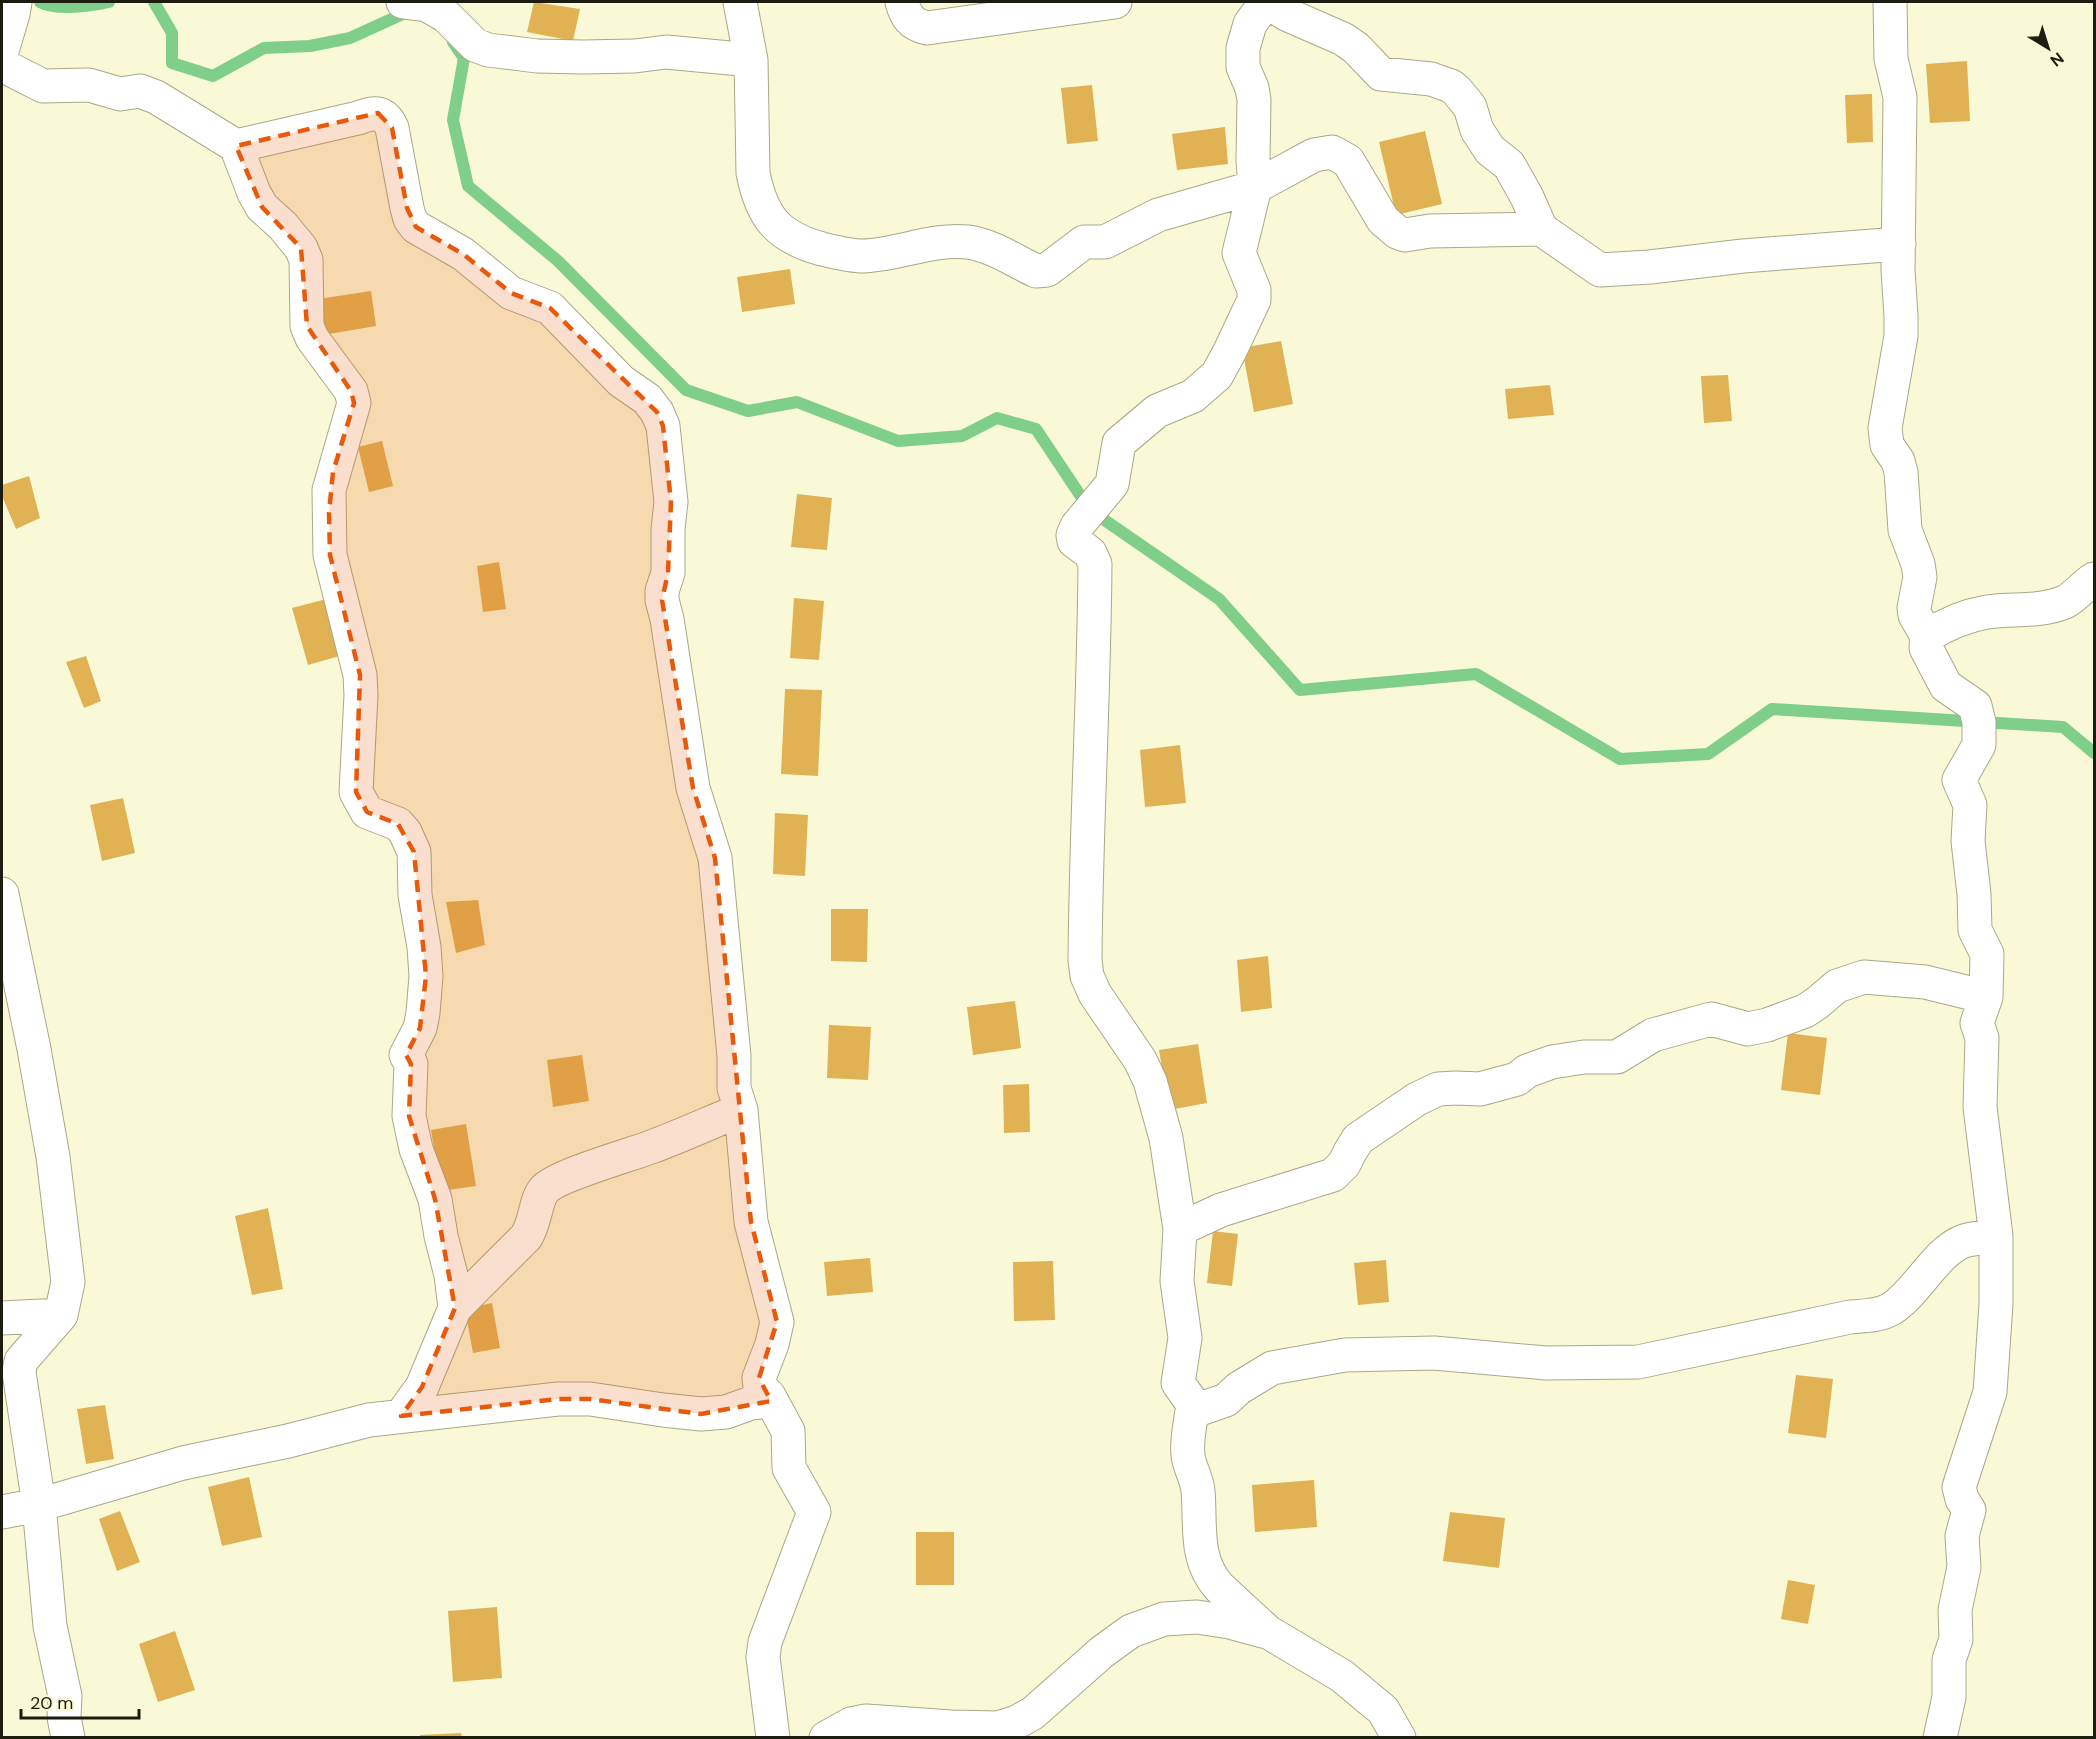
<svg xmlns="http://www.w3.org/2000/svg" width="2096" height="1739" viewBox="0 0 2096 1739" font-family="'DM Sans',sans-serif">
<style>
.lines{fill:none;stroke-linecap:round;stroke-linejoin:round}
.stream{stroke:#7fce8a;stroke-width:12}
.building{fill:#e0b254}
.minor-casing{stroke:#a9a888;stroke-width:35}
.minor{stroke:#fff;stroke-width:33}
.marked{fill:#e8590c;fill-opacity:0.2;stroke:#e8590c;stroke-width:4.5;stroke-dasharray:12 8;stroke-linejoin:round}
</style>
<rect width="100%" height="100%" fill="#faf9d7"/>
<g class="lines">
<path class="stream" d="M 40,2 C 56,11 91,6 109,2
M 154,2 L 172,33 L 172,63 L 213,76 L 264,48 L 310,46 L 350,38 L 407,12 L 412,13
M 453,42 L 464,58 L 453,120 L 468,186 L 558,261 L 686,390 L 748,411 L 797,402 L 898,441 L 962,436 L 997,418 L 1036,429 L 1090,510 L 1219,599 L 1300,690 L 1476,674 L 1620,759 L 1708,754 L 1772,709 L 2063,727 L 2094,753"/>
</g>
<path class="building" d="M 534,2 L 580,9 L 573,41 L 527,32 Z
M 1967,61 L 1970,121 L 1930,123 L 1926,64 Z
M 1092,85 L 1098,141 L 1067,144 L 1061,88 Z
M 1872,94 L 1873,142 L 1847,143 L 1845,95 Z
M 1225,127 L 1228,164 L 1177,170 L 1172,134 Z
M 1425,131 L 1442,204 L 1396,215 L 1379,142 Z
M 790,269 L 795,304 L 742,312 L 737,277 Z
M 371,291 L 376,326 L 317,336 L 312,300 Z
M 1281,341 L 1293,404 L 1254,412 L 1242,348 Z
M 1728,375 L 1732,421 L 1704,423 L 1701,376 Z
M 1550,385 L 1554,415 L 1508,419 L 1505,389 Z
M 382,441 L 393,486 L 369,492 L 358,447 Z
M 29,476 L 40,518 L 16,529 L 2,496 L 2,485 Z
M 797,494 L 832,498 L 827,550 L 791,547 Z
M 499,562 L 506,609 L 483,612 L 477,566 Z
M 334,597 L 350,653 L 308,665 L 292,608 Z
M 794,598 L 824,601 L 819,660 L 790,658 Z
M 86,656 L 101,701 L 84,708 L 66,662 Z
M 785,689 L 822,690 L 818,776 L 781,774 Z
M 1180,745 L 1186,803 L 1145,807 L 1140,750 Z
M 123,798 L 135,853 L 102,861 L 90,805 Z
M 775,813 L 808,815 L 805,876 L 773,874 Z
M 478,900 L 485,945 L 456,953 L 446,902 Z
M 831,909 L 868,909 L 867,962 L 831,961 Z
M 1268,956 L 1272,1008 L 1241,1012 L 1237,960 Z
M 1015,1001 L 1021,1048 L 973,1055 L 967,1007 Z
M 829,1025 L 871,1027 L 868,1080 L 827,1078 Z
M 1788,1033 L 1827,1038 L 1820,1095 L 1781,1090 Z
M 1198,1044 L 1207,1103 L 1169,1110 L 1159,1050 Z
M 582,1055 L 589,1101 L 553,1107 L 547,1060 Z
M 1029,1084 L 1030,1132 L 1004,1133 L 1003,1085 Z
M 466,1124 L 476,1186 L 441,1191 L 431,1130 Z
M 268,1208 L 283,1289 L 252,1295 L 235,1216 Z
M 1213,1231 L 1238,1234 L 1232,1286 L 1207,1283 Z
M 870,1258 L 873,1292 L 827,1296 L 824,1262 Z
M 1386,1260 L 1389,1302 L 1358,1305 L 1354,1263 Z
M 1053,1261 L 1055,1320 L 1014,1321 L 1013,1262 Z
M 492,1303 L 500,1348 L 473,1353 L 465,1309 Z
M 1796,1375 L 1833,1379 L 1826,1438 L 1788,1433 Z
M 105,1405 L 114,1459 L 86,1464 L 77,1409 Z
M 249,1477 L 262,1537 L 222,1546 L 208,1487 Z
M 1314,1480 L 1317,1527 L 1255,1532 L 1252,1485 Z
M 120,1511 L 140,1562 L 117,1571 L 99,1519 Z
M 1450,1512 L 1505,1518 L 1499,1568 L 1443,1561 Z
M 916,1532 L 954,1532 L 954,1585 L 916,1585 Z
M 1788,1580 L 1815,1585 L 1808,1624 L 1781,1619 Z
M 497,1607 L 502,1678 L 453,1682 L 448,1611 Z
M 175,1631 L 195,1690 L 158,1702 L 139,1644 Z
M 461,1733 L 462,1738 L 420,1738 L 420,1735 Z"/>
<g class="lines">
<g class="minor-casing">
<path id="minor" d="M 403,2 L 427,5 L 446,16 L 475,45 L 488,50 L 537,56 L 583,57 L 635,56 L 666,52 L 751,60
M 740,2 L 751,60 L 753,173 C 762,218 778,237 822,249 C 835,252 850,256 863,256 C 898,255 932,238 968,242 C 991,245 1015,261 1036,271 L 1047,270 L 1084,242 L 1105,242 L 1158,215 L 1255,187 L 1314,155 L 1332,152 L 1348,161 L 1383,220 L 1397,232 L 1405,235 L 1430,231 L 1541,229
M 902,2 C 906,17 911,24 927,28 L 1115,2
M 1266,2 L 1250,24 L 1243,48 L 1243,67 L 1252,88 L 1254,100 L 1253,160 L 1255,187 L 1239,253 L 1254,290 L 1254,300 L 1230,351 L 1217,375 L 1193,396 L 1157,411 L 1119,443 L 1112,484 L 1077,526 L 1073,535 L 1074,541 L 1090,553 L 1095,564 C 1094,696 1086,828 1085,960 L 1087,976 L 1095,994 L 1140,1060 L 1150,1081 L 1166,1138 L 1180,1229 L 1177,1281 L 1185,1338 L 1178,1383 L 1193,1404 C 1191,1421 1186,1439 1188,1455 C 1189,1467 1197,1478 1198,1491 C 1201,1525 1194,1559 1219,1587 L 1268,1632 L 1342,1676 L 1372,1701 L 1383,1710 L 1399,1738
M 1267,2 L 1288,15 L 1343,39 L 1356,48 L 1381,74 L 1431,79 L 1451,86 L 1457,91 L 1470,107 L 1477,130 L 1490,150 L 1509,165 L 1527,197 L 1541,229 L 1600,270 L 1650,267 L 1743,256 L 1899,244
M 1890,2 L 1891,59 L 1900,97 L 1898,270 L 1901,316 L 1901,336 L 1885,428 L 1887,445 L 1898,461 L 1901,472 L 1905,530 L 1918,564 L 1920,577 L 1914,608 L 1915,615 L 1927,636 L 1926,648 L 1946,686 L 1975,706 L 1979,722 L 1979,745 L 1959,780 L 1970,805 L 1968,841 L 1974,894 L 1975,930 L 1987,954 L 1986,997
M 2,51 L 13,14 L 15,2
M 2,65 L 43,86 L 89,85 L 120,94 L 140,91 L 156,97 L 236,146 L 358,118 C 374,112 384,110 392,128 L 407,208 L 410,219 L 416,227 L 463,254 L 511,293 L 550,308 L 621,381 L 647,399 L 657,412 L 663,426 L 671,502 L 668,529 L 668,573 L 662,591 L 662,600 L 667,619 L 693,788 L 715,858 L 734,1056 L 734,1088 L 741,1110 L 751,1222 L 777,1322 L 772,1344 L 759,1378 L 760,1387 L 769,1396 L 788,1431 L 789,1468 L 814,1512 L 765,1642 L 763,1657 L 773,1738
M 236,146 L 254,193 L 262,207 L 283,226 L 301,248 L 306,260 L 307,326 L 312,338 L 351,391 L 354,403 L 329,490 L 330,555 L 360,675 L 361,695 L 356,792 L 367,812 L 398,824 L 405,832 L 414,852 L 415,895 L 424,947 L 426,976 L 423,1013 L 420,1028 L 406,1055 L 411,1064 L 409,1116 L 416,1149 L 435,1199 L 441,1236 L 451,1275 L 455,1308
M 1927,636 C 1946,624 1964,616 1987,612 C 2014,608 2038,613 2065,602 C 2075,597 2084,585 2094,579
M 2,894 L 34,1049 L 53,1157 L 68,1282 L 61,1315 L 21,1361 L 19,1372 L 39,1505 L 50,1626 L 65,1696 L 64,1717 L 68,1738
M 1180,1229 L 1221,1210 L 1333,1175 L 1344,1164 L 1350,1152 L 1358,1139 L 1417,1099 L 1438,1089 L 1456,1088 L 1480,1089 L 1517,1079 L 1527,1071 L 1552,1062 L 1584,1057 L 1617,1057 L 1653,1035 L 1711,1019 L 1748,1029 L 1767,1025 L 1805,1011 L 1817,1003 L 1837,986 L 1864,977 L 1925,982 L 1986,997 L 1977,1023 L 1982,1038 L 1980,1107 L 1996,1236 L 1996,1304 L 1990,1392 L 1959,1487 L 1962,1499 L 1969,1510 L 1962,1536 L 1964,1567 L 1955,1610 L 1956,1639 L 1949,1660 L 1949,1697 L 1940,1738
M 2,1318 L 61,1315
M 1193,1404 L 1203,1408 L 1226,1400 L 1239,1388 L 1272,1368 L 1345,1355 L 1434,1353 L 1546,1363 L 1638,1362 L 1850,1317 C 1864,1316 1879,1316 1891,1309 C 1917,1293 1936,1251 1964,1241 C 1973,1238 1986,1238 1996,1236
M 401,1416 L 422,1387 L 455,1308 L 526,1237 C 536,1222 535,1201 544,1190 C 555,1176 630,1155 651,1147 C 681,1136 711,1122 741,1110
M 2,1512 L 39,1505 L 183,1463 L 288,1441 L 369,1420 L 558,1399 L 590,1399 L 663,1410 L 701,1414 L 726,1412 L 751,1403 L 771,1401
M 826,1738 L 851,1724 L 866,1721 L 951,1727 L 998,1728 L 1017,1722 L 1033,1713 L 1102,1652 L 1131,1631 L 1164,1619 L 1197,1617 L 1230,1622 L 1263,1631"/>
</g>
<use href="#minor" class="minor"/>
</g>
<path class="marked" d="M 378,113 L 392,128 L 407,208 L 416,227 L 463,254 L 511,293 L 550,308 L 657,412 L 663,426 L 671,502 L 668,573 L 662,600 L 693,788 L 715,858 L 751,1222 L 777,1322 L 759,1378 L 771,1401 L 701,1414 L 590,1399 L 558,1399 L 401,1416 L 422,1387 L 455,1308 L 435,1199 L 409,1116 L 411,1064 L 406,1055 L 420,1028 L 426,976 L 414,852 L 398,824 L 367,812 L 356,792 L 360,675 L 330,555 L 329,513 L 333,472 L 354,403 L 351,391 L 307,326 L 301,248 L 262,207 L 236,146 Z"/>
<rect width="2096" height="1739" fill="none" stroke="#1d1c10" stroke-width="6"/>
<g transform="translate(2048 48) rotate(142)" stroke="#faf9d7" stroke-width="4.5" paint-order="stroke">
<path d="M0-4.5L10 22L0 15L-10 22Z" fill="#1d1c10"/>
<text y="-9" font-size="16" font-weight="bold" text-anchor="middle" fill="#1d1c10">N</text>
</g>
<path d="M21 1709v9h118v-9" fill="none" stroke="#1d1c10" stroke-width="3"/>
<text x="30" y="1709" font-size="18" fill="#1d1c10" stroke="#faf9d7" stroke-width="4.5" paint-order="stroke">20 m</text>
</svg>
